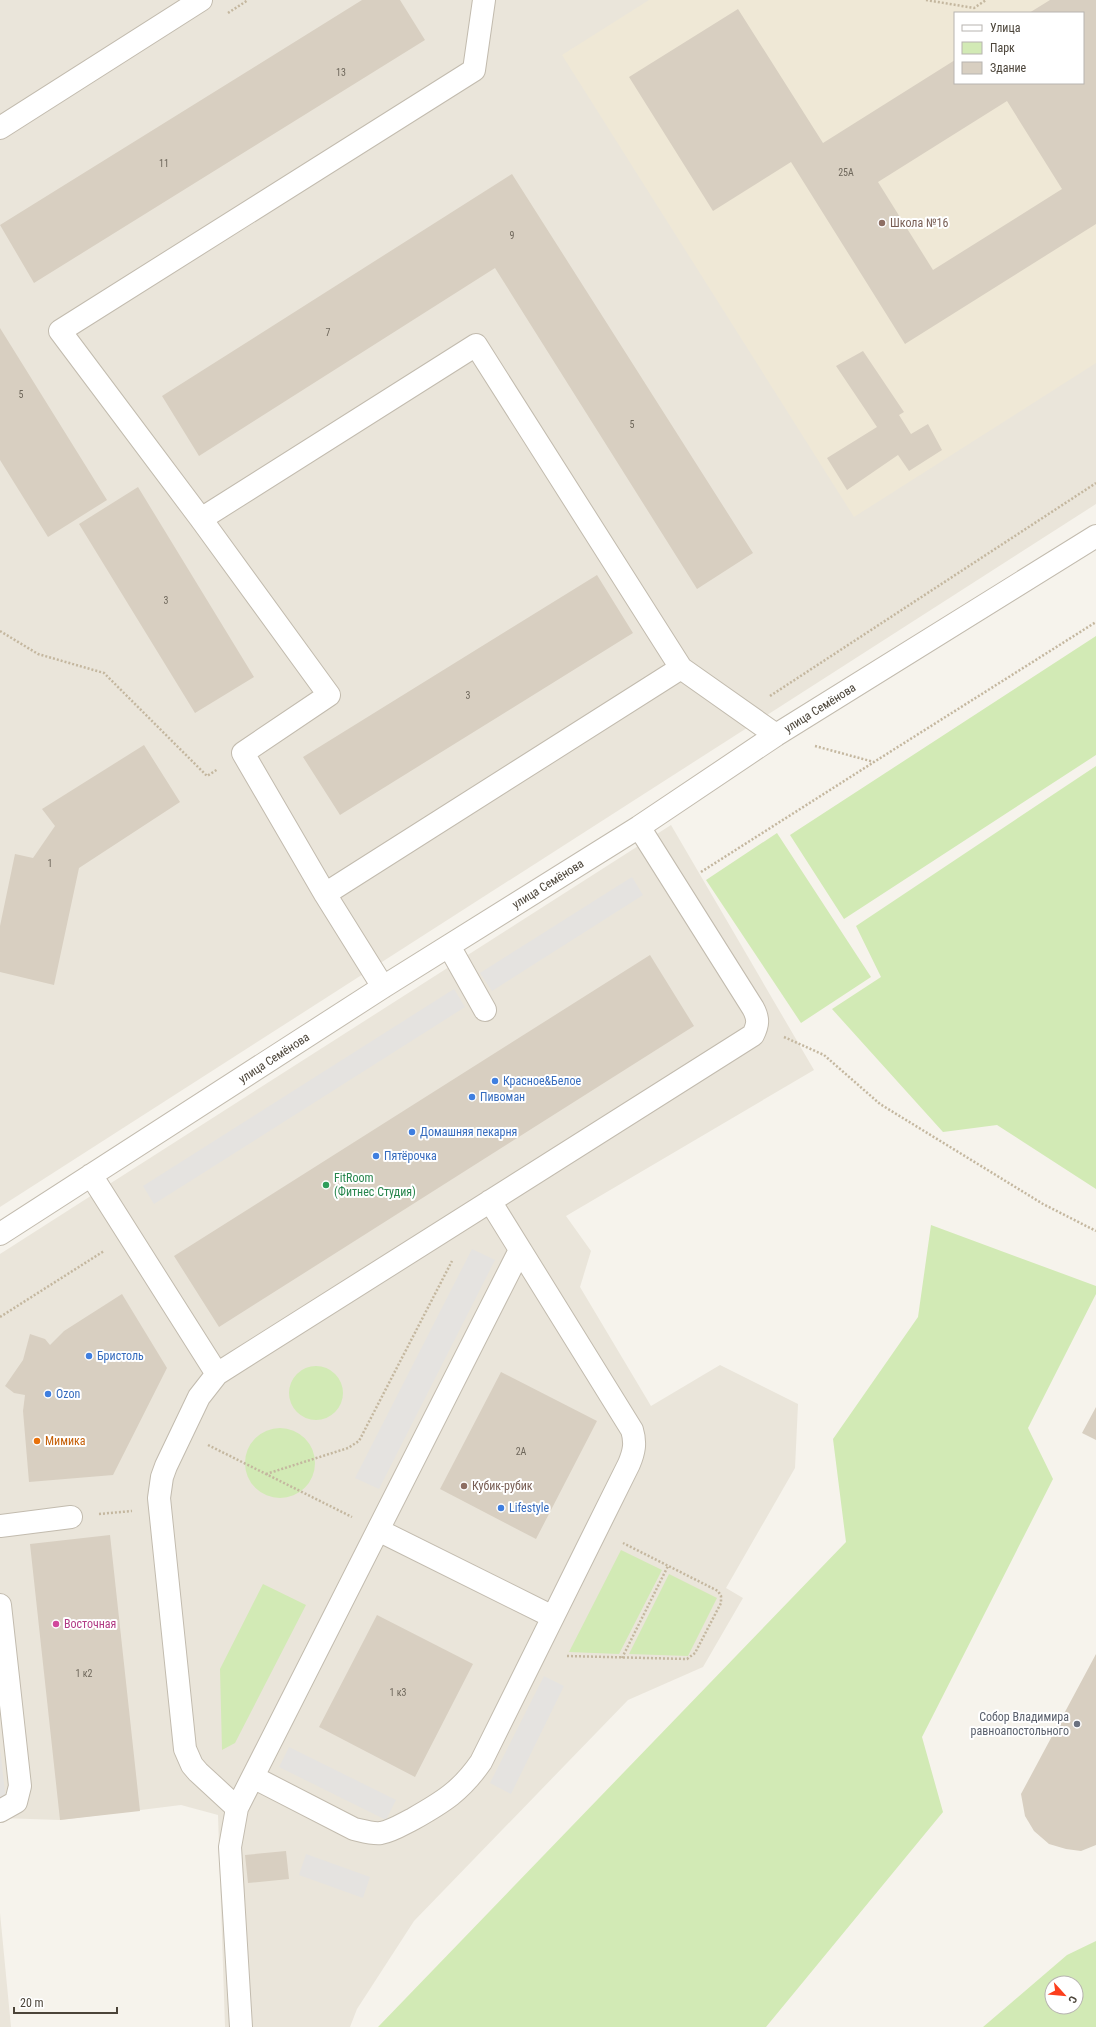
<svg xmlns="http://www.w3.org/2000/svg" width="1096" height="2027" viewBox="0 0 1096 2027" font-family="'Roboto Condensed',sans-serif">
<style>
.residential{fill:#eae5da;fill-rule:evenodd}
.education{fill:#efe8d6;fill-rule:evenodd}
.green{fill:#d2eab5;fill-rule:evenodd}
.parking{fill:#e5e3e0}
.building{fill:#d8cfc1;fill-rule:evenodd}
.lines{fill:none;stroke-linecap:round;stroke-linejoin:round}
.minor-casing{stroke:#c2bbae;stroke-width:24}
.path{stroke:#c4b79f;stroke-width:2.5;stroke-dasharray:2 2;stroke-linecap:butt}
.minor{stroke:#fff;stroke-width:22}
.education-dot{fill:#8d6e63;stroke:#fff;stroke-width:1.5}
.shop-dot{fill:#3f7fe0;stroke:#fff;stroke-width:1.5}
.leisure-dot{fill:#2e9e5b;stroke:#fff;stroke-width:1.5}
.food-dot{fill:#e8710a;stroke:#fff;stroke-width:1.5}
.hotel-dot{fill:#d1479c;stroke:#fff;stroke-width:1.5}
.worship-dot{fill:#6b7280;stroke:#fff;stroke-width:1.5}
.labels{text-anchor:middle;stroke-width:4;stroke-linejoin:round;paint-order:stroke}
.number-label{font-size:10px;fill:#6e675b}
.education-label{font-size:12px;fill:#785e54;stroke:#fff;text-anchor:start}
.street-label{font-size:12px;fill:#4b4439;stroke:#fff}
.shop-label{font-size:12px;fill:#366cbe;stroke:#fff;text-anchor:start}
.leisure-label{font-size:12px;fill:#27864d;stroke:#fff;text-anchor:start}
.food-label{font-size:12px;fill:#c56008;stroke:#fff;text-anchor:start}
.hotel-label{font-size:12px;fill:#b23c85;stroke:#fff;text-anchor:start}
.worship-label{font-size:12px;fill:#5b616d;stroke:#fff;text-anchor:end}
</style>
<rect width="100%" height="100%" fill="#f6f3ec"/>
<path class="residential" d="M 0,0 L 1096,0 L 1096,504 L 0,1207 ZM 955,13 L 1083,13 L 1083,83 L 955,83 Z
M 671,825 L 814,1070 L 566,1216 L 591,1251 L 580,1287 L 651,1406 L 720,1365 L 798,1404 L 795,1468 L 726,1588 L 743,1598 L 703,1667 L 628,1700 L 414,1921 L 357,2009 L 350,2027 L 225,2027 L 218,1815 L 181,1805 L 60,1820 L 0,1818 L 0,1254 Z
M 0,1913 L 11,2027 L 0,2027 Z"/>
<path class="education" d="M 649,0 L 1096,0 L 1096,363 L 854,517 L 562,55 ZM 955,13 L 1083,13 L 1083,83 L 955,83 Z"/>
<path class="green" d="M 1096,636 L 1096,755 L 844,919 L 790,835 Z
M 1096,766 L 1096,1189 L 997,1125 L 943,1132 L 832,1009 L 881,977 L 856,926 Z
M 777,833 L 871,977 L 801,1023 L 706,880 Z
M 931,1225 L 1096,1286 L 1096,1294 L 1028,1428 L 1053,1479 L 922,1737 L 943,1812 L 766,2027 L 378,2027 L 846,1542 L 833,1439 L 918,1317 Z
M289 1393a27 27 0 1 1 54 0a27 27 0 1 1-54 0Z
M245 1463a35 35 0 1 1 70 0a35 35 0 1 1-70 0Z
M 621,1550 L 662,1570 L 619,1654 L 569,1652 Z
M 669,1574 L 717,1598 L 688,1656 L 629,1654 Z
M 263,1584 L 306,1605 L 235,1743 L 222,1750 L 220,1669 Z
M 1096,1941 L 1096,2027 L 983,2027 L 1067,1955 ZM 1052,1983 L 1076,1983 L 1076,2007 L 1052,2007 Z"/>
<path class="parking" d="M 632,877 L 643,895 L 492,991 L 480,973 Z
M 454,989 L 465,1007 L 154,1204 L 143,1186 Z
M 472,1249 L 495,1260 L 379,1489 L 355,1478 Z
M 544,1676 L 564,1686 L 511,1794 L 490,1783 Z
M 289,1747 L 396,1800 L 386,1820 L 279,1767 Z
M 0,1748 L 6,1801 L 0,1801 Z
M 306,1854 L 370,1877 L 363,1898 L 299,1875 Z"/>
<path class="building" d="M 362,0 L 400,0 L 425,40 L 34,283 L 0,225 Z
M 1050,0 L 1096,0 L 1096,224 L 905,344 L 791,162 L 713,211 L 629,77 L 738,9 L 823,143 L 955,60 L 955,83 L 1083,83 L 1083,13 L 1029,13 ZM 1007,101 L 1062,189 L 933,270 L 878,182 Z
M 512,174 L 753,553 L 697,589 L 495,268 L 199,456 L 162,396 Z
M 0,328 L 107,500 L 48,537 L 0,460 Z
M 863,351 L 904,412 L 899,415 L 911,434 L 928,424 L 942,450 L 909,471 L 898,455 L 847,490 L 827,458 L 877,427 L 836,366 Z
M 138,487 L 254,677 L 195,713 L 79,524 Z
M 597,575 L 633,633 L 340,815 L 303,757 Z
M 144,745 L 180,802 L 79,868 L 54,985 L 0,972 L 0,926 L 15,854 L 33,858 L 55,826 L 42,809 Z
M 650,955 L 694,1026 L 219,1327 L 174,1256 Z
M 122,1294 L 167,1368 L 113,1475 L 29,1482 L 23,1411 L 25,1395 L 14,1393 L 5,1386 L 23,1360 L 30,1334 L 45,1339 L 50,1345 L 64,1331 Z
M 501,1372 L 597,1421 L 536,1539 L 440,1489 Z
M 1096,1407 L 1096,1440 L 1082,1433 Z
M 110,1535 L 140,1811 L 60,1820 L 30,1544 Z
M 377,1615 L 473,1664 L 415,1777 L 319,1727 Z
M 1096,1654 L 1096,1845 L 1081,1851 L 1066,1849 L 1049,1844 L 1034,1831 L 1025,1816 L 1021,1794 Z
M 286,1851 L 289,1879 L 248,1883 L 245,1855 Z"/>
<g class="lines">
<g class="minor-casing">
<path id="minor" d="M 0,128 L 201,0
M 201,519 L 476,345 L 681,668 L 776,735
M 325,894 L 681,668
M 449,946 L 485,1010
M 383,987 L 325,894 L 243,753 L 329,695 L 201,519 L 60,331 L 474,70 L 484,0
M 91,1175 L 217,1374
M 0,1234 L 383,987 L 639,827 L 776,735 L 1096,536
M 0,1526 L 71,1517
M 378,1530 L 553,1617
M 0,1605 L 20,1786 L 16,1802 L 0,1811
M 253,1777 L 354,1829 C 363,1831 372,1834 381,1833 C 392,1831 403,1824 413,1819 C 443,1802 461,1791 481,1762 L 629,1464 C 634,1452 636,1443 632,1430 L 490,1201
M 237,1808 L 198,1772 L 192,1765 L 185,1749 L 159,1498 L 162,1477 L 166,1466 L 199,1397 L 217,1374 L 753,1035 C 758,1025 759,1019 753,1008 L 639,827
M 241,2027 L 230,1847 L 237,1808 L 520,1250"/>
</g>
<path class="path" d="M 926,0 L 974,8 L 986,0
M 228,13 L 248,0
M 0,631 L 38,654 L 104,673 L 207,776 L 218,769
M 770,696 L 1096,483
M 815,746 L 874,762 L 1096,622
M 701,872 L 874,762
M 784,1037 L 824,1055 L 880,1104 L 1043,1204 L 1096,1231
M 0,1317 L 104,1251
M 208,1445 L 352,1517
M 266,1474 L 348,1448 L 359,1441 L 452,1261
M 99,1514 L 132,1511
M 567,1656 L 687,1659 L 695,1653 L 721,1603 L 721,1596 L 718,1591 L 623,1543
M 622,1658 L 668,1566"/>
<use href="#minor" class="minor"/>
</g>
<g class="education-dot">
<circle cx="882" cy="223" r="4"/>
<circle cx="464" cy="1486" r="4"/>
</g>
<g class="shop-dot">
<circle cx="495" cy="1081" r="4"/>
<circle cx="472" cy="1097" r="4"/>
<circle cx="412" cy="1132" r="4"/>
<circle cx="376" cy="1156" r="4"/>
<circle cx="89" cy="1356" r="4"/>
<circle cx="48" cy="1394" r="4"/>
<circle cx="501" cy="1508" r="4"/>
</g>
<circle class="leisure-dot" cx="326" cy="1185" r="4"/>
<circle class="food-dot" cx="37" cy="1441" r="4"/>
<circle class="hotel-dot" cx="56" cy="1624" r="4"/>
<circle class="worship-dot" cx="1077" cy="1724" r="4"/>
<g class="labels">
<g class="number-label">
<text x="341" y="76">13</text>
<text x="164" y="167">11</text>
<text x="846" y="176">25А</text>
<text x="512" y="239">9</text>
<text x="328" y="336">7</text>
<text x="21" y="398">5</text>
<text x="632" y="428">5</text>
<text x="166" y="604">3</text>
<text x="468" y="699">3</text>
<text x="50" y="867">1</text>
<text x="521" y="1455">2А</text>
<text x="84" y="1677">1 к2</text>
<text x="398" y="1696">1 к3</text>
</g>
<g class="education-label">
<text x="890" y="227">Школа №16</text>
<text x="472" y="1490">Кубик-рубик</text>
</g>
<g class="street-label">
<text transform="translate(820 708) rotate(-32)" y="4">улица Семёнова</text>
<text transform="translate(548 884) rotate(-32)" y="4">улица Семёнова</text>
<text transform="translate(274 1058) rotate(-33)" y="4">улица Семёнова</text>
</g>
<g class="shop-label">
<text x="503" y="1085">Красное&amp;Белое</text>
<text x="480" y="1101">Пивоман</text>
<text x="420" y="1136">Домашняя пекарня</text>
<text x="384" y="1160">Пятёрочка</text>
<text x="97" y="1360">Бристоль</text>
<text x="56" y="1398">Ozon</text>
<text x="509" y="1512">Lifestyle</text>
</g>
<g class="leisure-label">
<text x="334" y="1182">FitRoom<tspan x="334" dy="14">(Фитнес Студия)</tspan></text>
</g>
<g class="food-label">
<text x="45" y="1445">Мимика</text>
</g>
<g class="hotel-label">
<text x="64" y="1628">Восточная</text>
</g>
<g class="worship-label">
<text x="1069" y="1721">Собор Владимира<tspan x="1069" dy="14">равноапостольного</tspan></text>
</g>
</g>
<rect x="954" y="12" width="130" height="72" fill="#ffffff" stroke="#b7b4b0"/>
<rect x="962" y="25" width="20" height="6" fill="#ffffff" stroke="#b7b4b0"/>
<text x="990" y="32" font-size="12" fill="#4b4439">Улица</text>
<rect x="962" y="42" width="20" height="12" fill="#d2eab5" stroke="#b7b4b0"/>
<text x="990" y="52" font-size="12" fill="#4b4439">Парк</text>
<rect x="962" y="62" width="20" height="12" fill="#d8cfc1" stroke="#b7b4b0"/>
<text x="990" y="72" font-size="12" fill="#4b4439">Здание</text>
<g transform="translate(1064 1995) rotate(117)"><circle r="19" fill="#ffffff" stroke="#b7b4b0"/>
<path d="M0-3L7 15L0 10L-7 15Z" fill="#fc3f1d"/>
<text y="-6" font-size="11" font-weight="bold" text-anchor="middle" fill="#4b4439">С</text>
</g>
<path d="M14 2007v6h103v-6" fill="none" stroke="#4b4439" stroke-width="2"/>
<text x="20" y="2007" font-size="12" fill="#4b4439" stroke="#ffffff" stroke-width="3" paint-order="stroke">20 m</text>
</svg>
